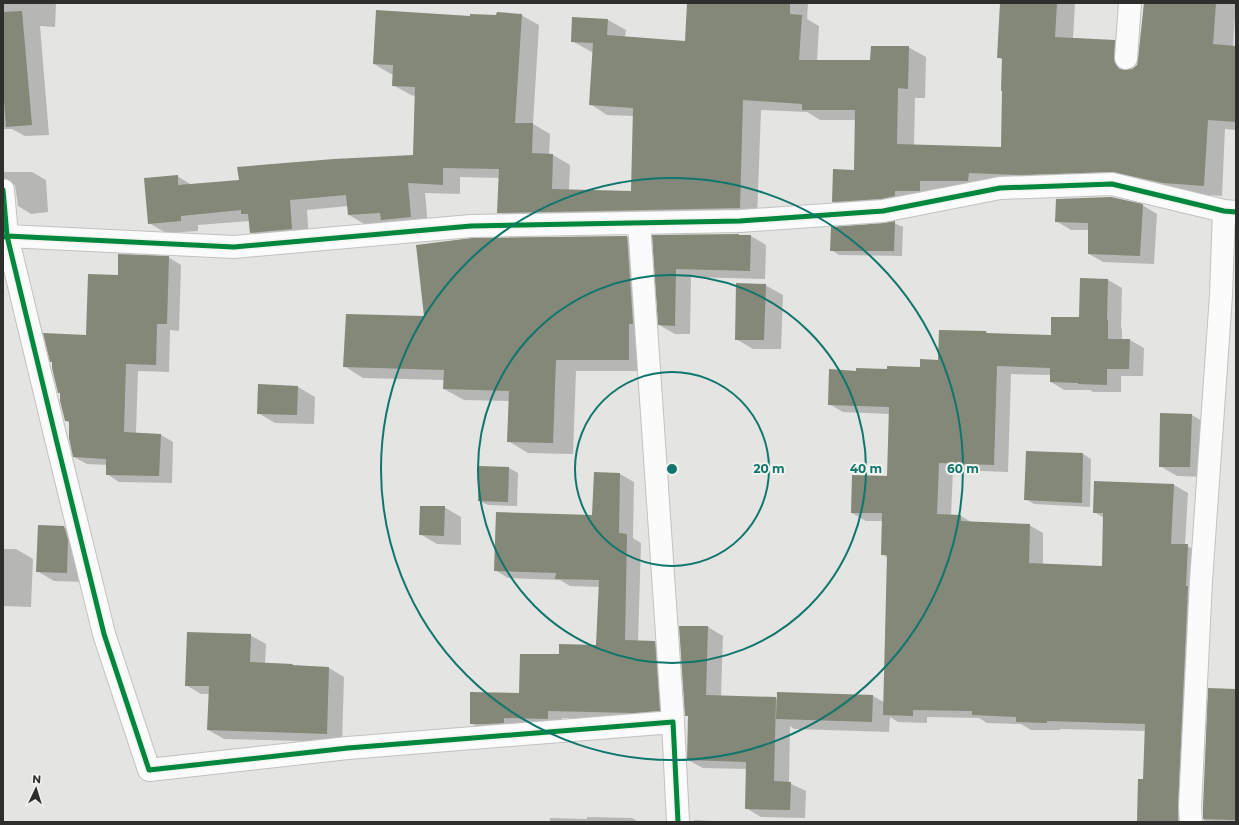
<svg xmlns="http://www.w3.org/2000/svg" width="1239" height="825" viewBox="0 0 1239 825" font-family="Montserrat,sans-serif">
<style>
.shadow{fill:#0003}
.building{fill:#838878}
.lines{fill:none;stroke-linecap:round;stroke-linejoin:round}
.minor-casing{stroke:#c1c2bf;stroke-width:24}
.minor{stroke:#fbfbfb;stroke-width:22}
.cycleway-casing{stroke:#f1f3ee;stroke-width:8}
.cycleway{stroke:#00873e;stroke-width:5}
.ring{fill:none;stroke:#0f766e;stroke-width:2}
.centre{fill:#0f766e;stroke:#f1f3ee;stroke-width:2}
.ring-label{font-size:12px;text-anchor:middle;font-weight:bold;fill:#0f766e;stroke:#f1f3ee;stroke-width:4;stroke-linejoin:round;paint-order:stroke}
</style>
<rect width="100%" height="100%" fill="#e4e5e2"/>
<path class="shadow" d="M 3,3 L 56,3 L 55,27 L 40,26 L 49,135 L 25,136 L 12,129 L 3,129 Z
M 688,3 L 808,3 L 807,19 L 819,26 L 817,61 L 871,61 L 908,47 L 926,57 L 925,98 L 915,98 L 914,145 L 1002,148 L 1003,60 L 998,57 L 1001,3 L 1075,3 L 1073,39 L 1114,41 L 1132,51 L 1131,71 L 1137,66 L 1142,42 L 1144,3 L 1236,3 L 1233,47 L 1236,47 L 1236,130 L 1225,129 L 1222,196 L 1181,193 L 1130,181 L 850,211 L 833,202 L 855,171 L 856,120 L 820,120 L 807,112 L 761,110 L 757,218 L 516,222 L 498,212 L 499,178 L 460,177 L 460,194 L 425,193 L 428,226 L 366,225 L 349,215 L 348,206 L 307,210 L 309,239 L 269,242 L 251,232 L 250,221 L 198,225 L 198,231 L 166,233 L 149,223 L 177,176 L 192,185 L 240,181 L 414,156 L 415,96 L 411,95 L 393,85 L 394,74 L 391,74 L 374,64 L 471,17 L 521,15 L 539,25 L 533,124 L 550,134 L 549,155 L 553,155 L 570,165 L 569,191 L 632,192 L 634,116 L 607,115 L 590,104 L 593,52 L 590,51 L 572,41 L 573,18 L 608,20 L 626,30 L 625,37 L 686,42 Z
M 3,172 L 32,172 L 46,180 L 48,212 L 31,214 L 18,206 L 15,185 L 9,187 L 3,223 Z
M 1142,205 L 1157,214 L 1154,264 L 1103,262 L 1089,254 L 1089,230 L 1071,230 L 1056,221 Z
M 894,223 L 903,227 L 902,256 L 839,255 L 831,250 Z
M 739,235 L 742,236 L 751,236 L 766,245 L 765,279 L 691,277 L 690,334 L 675,334 L 659,325 L 653,236 Z
M 627,237 L 647,248 L 649,371 L 576,371 L 573,454 L 528,453 L 508,441 L 510,401 L 464,400 L 444,389 L 444,380 L 363,378 L 344,366 L 425,317 L 472,239 Z
M 168,257 L 181,265 L 179,331 L 170,330 L 169,372 L 138,371 L 136,433 L 161,435 L 173,442 L 172,483 L 119,482 L 107,474 L 107,465 L 87,464 L 74,457 L 70,423 L 66,421 L 87,336 L 119,276 Z
M 1081,279 L 1108,280 L 1122,288 L 1121,328 L 1122,329 L 1122,340 L 1130,340 L 1144,348 L 1143,376 L 1121,376 L 1121,392 L 1093,392 L 1090,390 L 1064,390 L 1051,382 L 1051,375 L 1011,374 L 1008,472 L 953,470 L 951,516 L 961,516 L 971,522 L 1029,525 L 1043,533 L 1043,564 L 1103,567 L 1104,518 L 1094,512 L 1174,485 L 1188,493 L 1185,545 L 1201,553 L 1192,822 L 1138,822 L 1144,780 L 1145,731 L 1060,729 L 1060,730 L 1031,730 L 1021,724 L 987,723 L 979,718 L 927,717 L 927,723 L 898,722 L 890,717 L 889,732 L 794,729 L 790,726 L 789,783 L 806,791 L 805,818 L 761,817 L 746,808 L 747,769 L 703,768 L 688,760 L 689,717 L 686,715 L 708,627 L 723,636 L 721,697 L 776,698 L 778,700 L 873,696 L 884,702 L 888,558 L 882,554 L 883,521 L 866,521 L 852,513 L 888,477 L 890,414 L 843,412 L 829,404 L 857,372 L 921,368 L 939,361 L 986,332 L 990,334 L 1052,336 L 1080,318 Z
M 765,285 L 783,295 L 781,349 L 753,349 L 736,339 Z
M 298,387 L 315,397 L 314,424 L 275,423 L 258,413 Z
M 1192,415 L 1209,425 L 1207,477 L 1177,476 L 1160,466 Z
M 1083,454 L 1091,459 L 1090,507 L 1034,504 L 1026,499 Z
M 480,467 L 509,468 L 518,473 L 517,506 L 488,505 L 479,501 Z
M 595,473 L 620,474 L 634,482 L 633,538 L 641,543 L 638,642 L 655,642 L 669,650 L 673,718 L 649,720 L 562,718 L 562,727 L 484,731 L 471,723 L 520,694 L 559,655 L 597,646 L 600,587 L 570,586 L 560,580 L 508,578 L 495,570 L 593,516 Z
M 444,507 L 461,517 L 461,545 L 437,544 L 420,534 Z
M 39,526 L 64,527 L 81,537 L 84,582 L 54,581 L 37,571 Z
M 3,549 L 16,549 L 33,559 L 31,607 L 3,606 Z
M 250,635 L 266,644 L 265,664 L 329,668 L 344,677 L 342,742 L 224,739 L 208,730 L 210,694 L 201,694 L 186,685 Z
M 1209,689 L 1236,690 L 1236,822 L 1204,822 Z
M 587,817 L 632,818 L 639,822 L 550,822 L 550,818 L 587,819 Z
M 694,820 L 737,822 L 694,822 Z"/>
<path class="building" d="M 687,3 L 790,3 L 790,14 L 802,15 L 799,60 L 870,60 L 871,46 L 909,46 L 908,89 L 898,88 L 897,144 L 1001,147 L 1002,91 L 1001,91 L 1002,58 L 997,58 L 1000,3 L 1057,3 L 1055,37 L 1115,40 L 1114,57 L 1115,63 L 1119,69 L 1125,70 L 1132,69 L 1137,65 L 1138,59 L 1144,3 L 1216,3 L 1213,44 L 1236,46 L 1236,122 L 1208,120 L 1204,186 L 1163,183 L 1112,172 L 1021,175 L 969,173 L 968,181 L 920,181 L 920,191 L 895,191 L 895,196 L 881,199 L 832,202 L 833,169 L 854,170 L 855,110 L 802,110 L 802,104 L 743,100 L 740,208 L 497,213 L 499,169 L 443,168 L 443,185 L 408,183 L 411,217 L 381,220 L 380,213 L 348,215 L 346,195 L 290,200 L 292,229 L 250,233 L 248,214 L 241,214 L 241,210 L 181,216 L 181,221 L 148,224 L 144,178 L 178,175 L 178,185 L 239,180 L 237,167 L 334,159 L 413,155 L 415,87 L 392,86 L 393,65 L 373,64 L 376,10 L 470,16 L 470,14 L 496,15 L 497,12 L 522,14 L 515,123 L 533,123 L 532,153 L 553,154 L 552,189 L 631,191 L 633,108 L 589,105 L 593,43 L 571,42 L 572,17 L 608,19 L 607,35 L 685,41 Z
M 22,11 L 32,125 L 6,127 L 3,87 L 3,12 Z
M 1111,197 L 1143,204 L 1140,256 L 1088,254 L 1088,223 L 1055,222 L 1056,199 Z
M 895,221 L 894,251 L 830,251 L 831,227 L 884,223 Z
M 739,234 L 739,235 L 751,235 L 750,271 L 676,269 L 675,326 L 658,325 L 652,235 Z
M 627,236 L 633,324 L 629,324 L 629,360 L 556,360 L 553,443 L 507,442 L 509,391 L 443,389 L 444,370 L 343,367 L 346,314 L 424,316 L 416,245 L 472,238 Z
M 118,254 L 169,256 L 167,324 L 157,324 L 156,365 L 126,364 L 124,432 L 161,434 L 159,476 L 106,475 L 106,459 L 73,457 L 69,438 L 69,421 L 65,421 L 60,401 L 60,393 L 58,393 L 52,368 L 52,362 L 50,362 L 43,333 L 86,335 L 88,274 L 118,275 Z
M 1080,278 L 1108,279 L 1107,320 L 1108,320 L 1108,339 L 1130,339 L 1129,369 L 1107,369 L 1107,385 L 1078,384 L 1078,383 L 1050,382 L 1050,368 L 997,366 L 994,465 L 939,463 L 937,514 L 961,515 L 961,521 L 1030,524 L 1029,563 L 1102,566 L 1103,513 L 1093,513 L 1094,481 L 1174,484 L 1171,544 L 1188,544 L 1186,586 L 1188,586 L 1178,806 L 1178,822 L 1137,822 L 1138,779 L 1143,779 L 1145,724 L 1047,721 L 1047,723 L 1016,722 L 1016,717 L 972,715 L 972,711 L 913,710 L 913,716 L 883,715 L 887,555 L 881,555 L 882,513 L 851,513 L 852,475 L 887,476 L 889,407 L 828,405 L 829,369 L 856,371 L 856,368 L 887,369 L 887,366 L 920,367 L 920,359 L 938,360 L 939,330 L 986,331 L 986,333 L 1051,335 L 1051,317 L 1079,317 Z
M 736,283 L 766,284 L 764,340 L 735,340 Z
M 258,384 L 298,386 L 297,415 L 257,414 Z
M 1160,413 L 1192,414 L 1190,467 L 1159,467 Z
M 1026,451 L 1083,453 L 1082,503 L 1024,500 Z
M 479,466 L 509,467 L 508,502 L 478,501 Z
M 594,472 L 620,473 L 619,533 L 627,534 L 625,640 L 655,641 L 660,711 L 634,713 L 548,711 L 548,719 L 504,718 L 504,723 L 485,724 L 470,724 L 470,692 L 519,693 L 520,654 L 559,654 L 559,644 L 596,645 L 599,580 L 555,579 L 556,573 L 494,571 L 496,512 L 592,515 Z
M 420,506 L 445,506 L 444,536 L 419,535 Z
M 38,525 L 64,526 L 68,540 L 67,573 L 36,572 Z
M 679,626 L 708,626 L 706,695 L 776,697 L 774,781 L 791,782 L 790,810 L 745,809 L 746,762 L 687,760 L 688,716 L 685,716 Z
M 187,632 L 251,634 L 250,662 L 293,664 L 292,665 L 329,667 L 327,734 L 207,730 L 209,686 L 185,686 Z
M 1208,688 L 1236,689 L 1236,820 L 1203,819 L 1203,807 Z
M 777,692 L 873,695 L 872,722 L 776,719 Z"/>
<g class="lines">
<g class="minor-casing">
<path id="minor" d="M 1126,58 L 1130,3
M 3,190 L 7,236 L 234,247 L 471,226 L 740,221 L 883,211 L 1000,188 L 1112,184 L 1224,211 L 1236,212
M 639,223 L 673,722
M 3,237 L 7,236 L 58,447 L 104,634 L 149,770 L 348,748 L 673,722 L 678,822
M 1191,822 L 1190,807 L 1201,581 L 1221,295 L 1224,211"/>
</g>
<use href="#minor" class="minor"/>
<g class="cycleway-casing">
<path id="cycleway" d="M 3,190 L 7,236 L 234,247 L 471,226 L 740,221 L 883,211 L 1000,188 L 1112,184 L 1224,211 L 1236,212
M 3,237 L 7,236 L 58,447 L 104,634 L 149,770 L 348,748 L 673,722 L 678,822"/>
</g>
<use href="#cycleway" class="cycleway"/>
</g>
<g class="ring">
<circle cx="672" cy="469" r="97"/>
<circle cx="672" cy="469" r="194"/>
<circle cx="672" cy="469" r="291"/>
</g>
<circle cx="672" cy="469" r="6" class="centre"/>
<g class="ring-label">
<text x="769" y="473">20 m</text>
<text x="866" y="473">40 m</text>
<text x="963" y="473">60 m</text>
</g>
<rect width="1239" height="825" fill="none" stroke="#2e2f2d" stroke-width="8"/>
<g transform="translate(36 789) rotate(4)" stroke="#f1f3ee" stroke-width="3" paint-order="stroke">
<path d="M0-3L7 15L0 10L-7 15Z" fill="#2e2f2d"/>
<text y="-6" font-size="11" font-weight="bold" text-anchor="middle" fill="#2e2f2d">N</text>
</g>
</svg>
